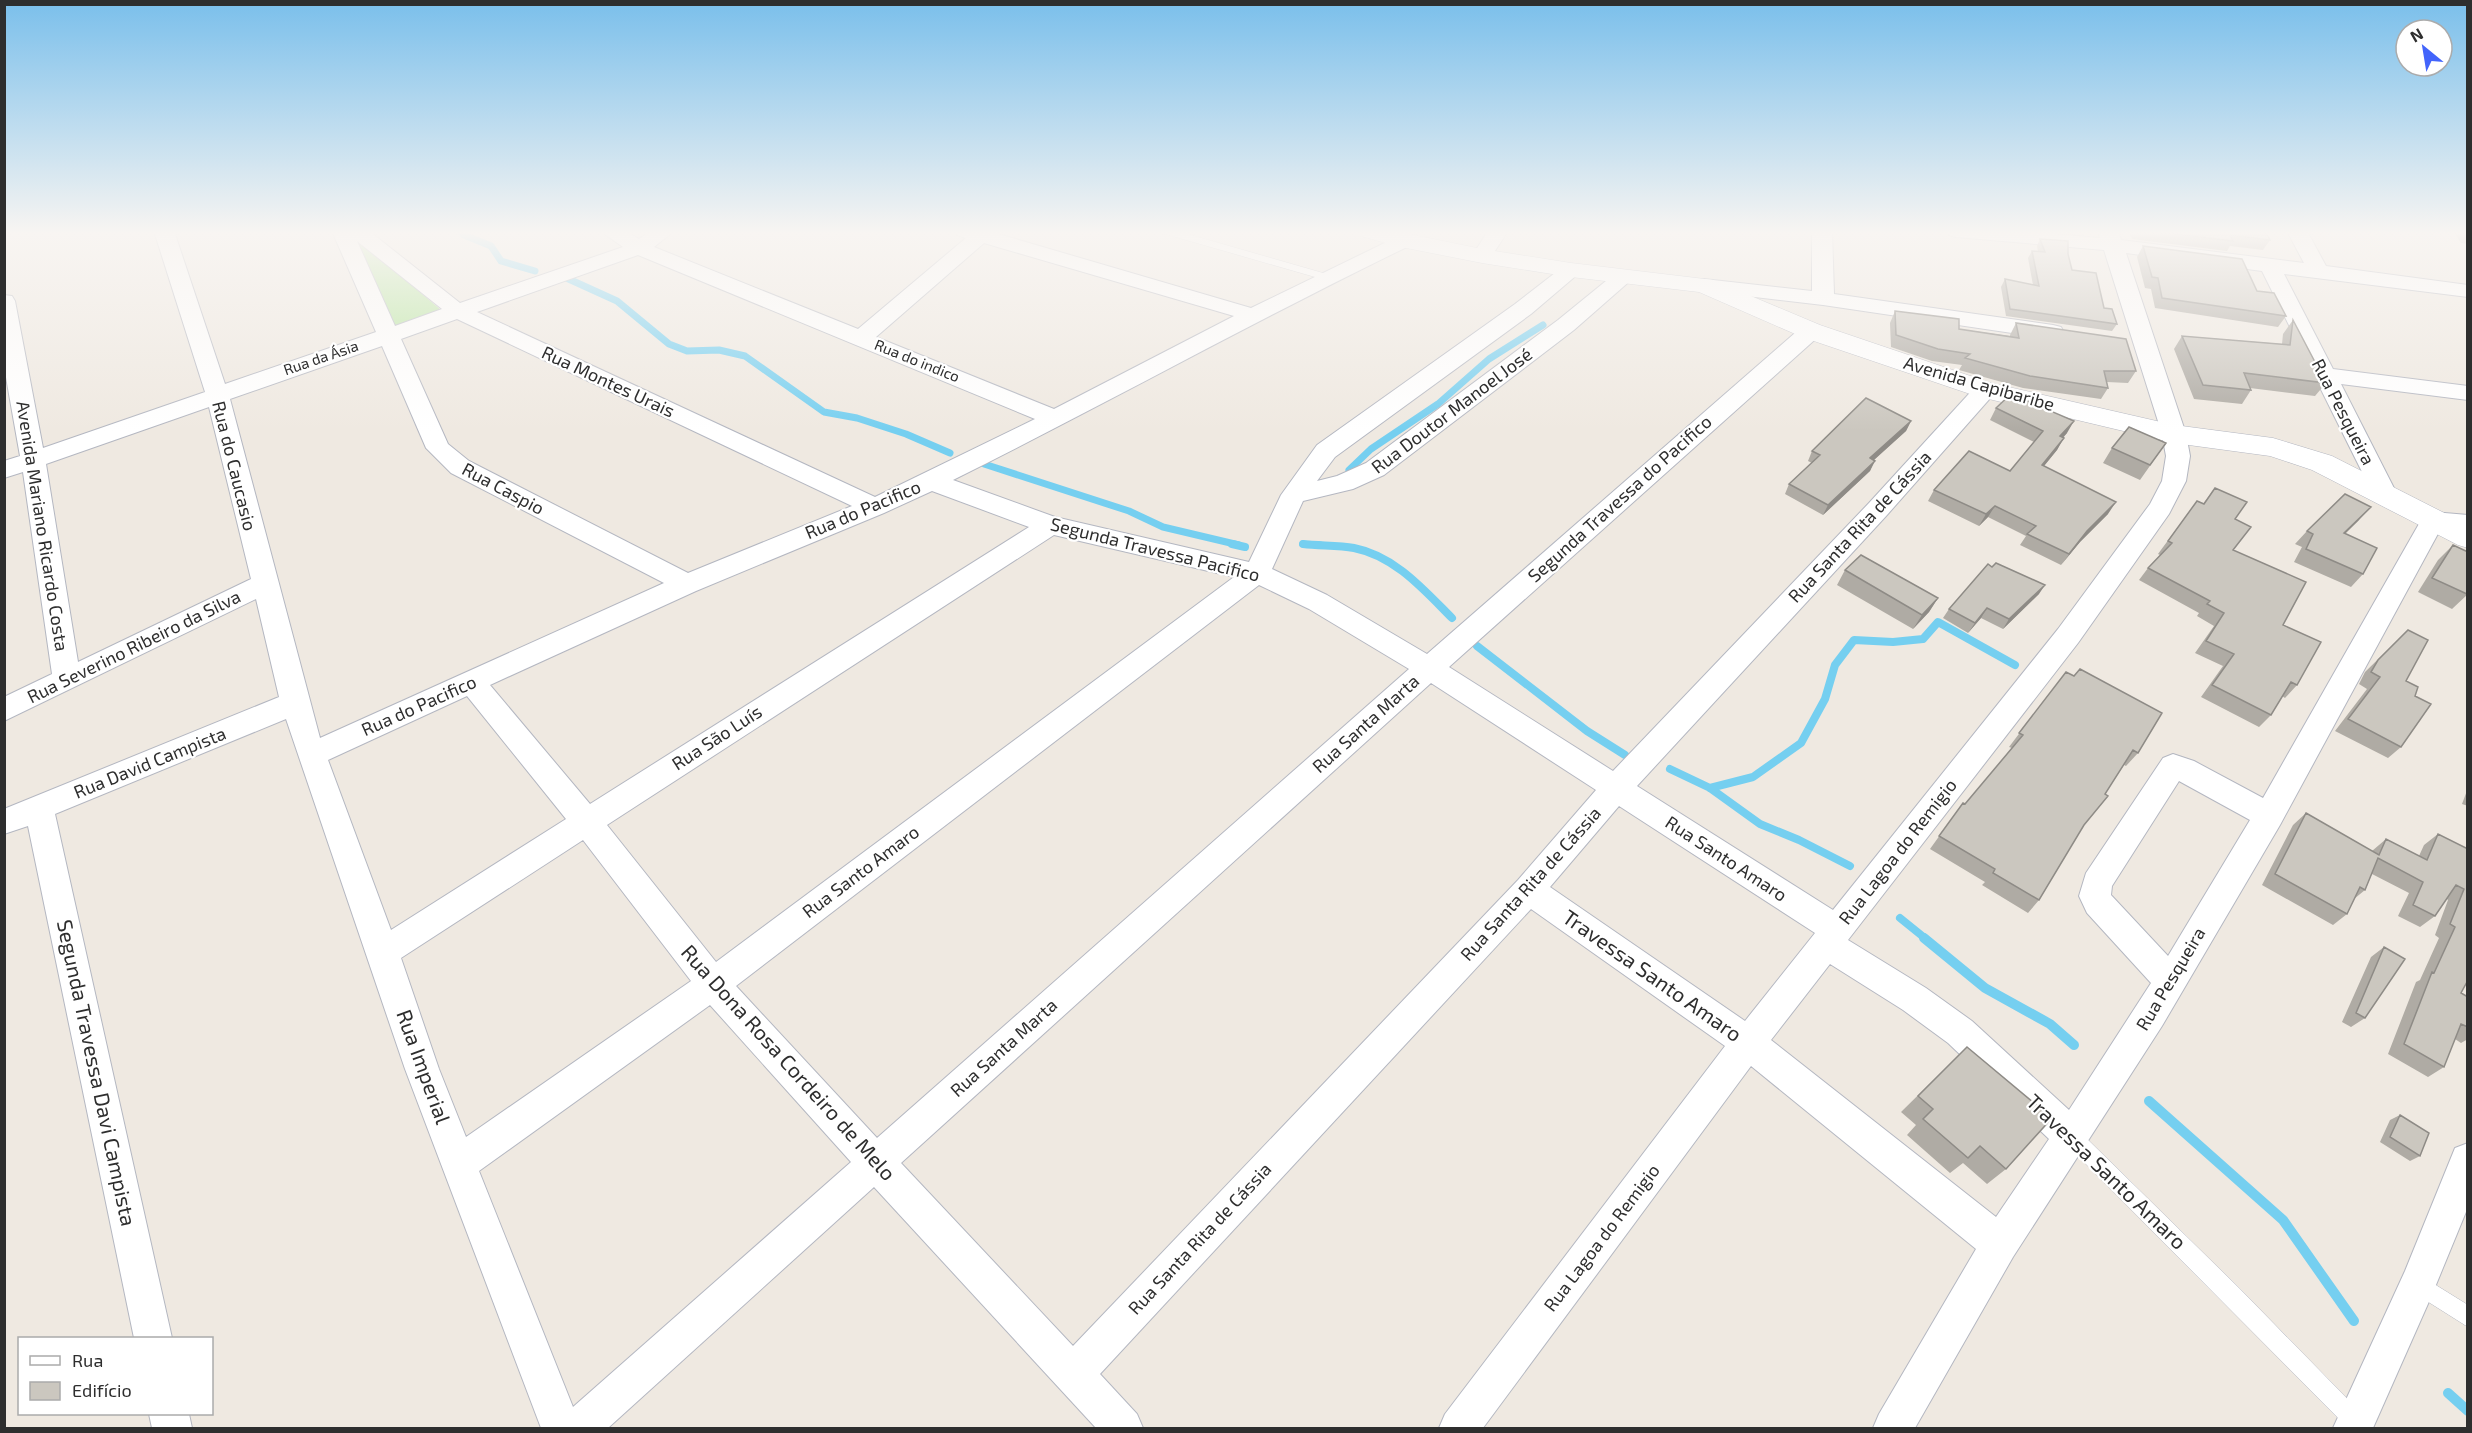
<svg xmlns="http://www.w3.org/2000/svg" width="2472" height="1433" viewBox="0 0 2472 1433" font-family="'Exo 2',sans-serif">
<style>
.green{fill:#b6e59e}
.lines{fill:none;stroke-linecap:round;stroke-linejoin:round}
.stream-far2{stroke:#75cff0;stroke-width:7}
.stream-far1{stroke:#75cff0;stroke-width:8}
.stream{stroke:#75cff0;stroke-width:10}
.service-casing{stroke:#b4b7c1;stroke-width:1}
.minor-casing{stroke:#b4b7c1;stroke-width:2}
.tertiary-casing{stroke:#b4b7c1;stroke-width:1}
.service{fill:#fff;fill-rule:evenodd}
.minor{fill:#fff;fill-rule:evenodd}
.tertiary{fill:#fff;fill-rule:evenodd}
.wall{fill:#afaba4}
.shaded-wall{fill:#8e8b86}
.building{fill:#cbc7bf;stroke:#8e8b86;stroke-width:1.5}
.labels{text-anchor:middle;stroke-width:4.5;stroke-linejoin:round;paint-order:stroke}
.far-street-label{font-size:15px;fill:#2e2e2e;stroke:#fff}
.street-label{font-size:18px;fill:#2e2e2e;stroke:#fff}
.near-street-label{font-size:21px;fill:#2e2e2e;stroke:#fff}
</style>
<rect width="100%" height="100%" fill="#efe9e1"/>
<path class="green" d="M 350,233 L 441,310 L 396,327 Z"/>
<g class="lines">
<path class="stream-far2" d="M 460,231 L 464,235 L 491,246 L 501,261 L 535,271
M 562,276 L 617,301 L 669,344 L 687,351 L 719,350 L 745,356 L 824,412 L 857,418 L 906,434 L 950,453
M 984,464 L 1129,511 L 1163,527 L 1239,545
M 1349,470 L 1371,449 L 1438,404 L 1489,359 L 1543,325
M 1303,544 L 1320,545"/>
<path class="stream-far1" d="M 1232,544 L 1245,547
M 1303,544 C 1320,546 1338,545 1354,548 C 1395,556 1424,590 1452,618
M 1477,646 L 1587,731 L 1625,755
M 1670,769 L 1710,788 L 1760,824 L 1799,840 L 1850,866
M 1710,788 L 1753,777 L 1801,743 L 1825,699 L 1835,665 L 1854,640 L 1893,642 L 1923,639 L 1938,622 L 2015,665
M 1900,918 L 1926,939"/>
<path class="stream" d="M 1924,938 L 1985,988 L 2050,1024 L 2074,1045
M 2149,1101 L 2283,1220 L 2354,1321
M 2448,1393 L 2468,1411"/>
<g class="service-casing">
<path id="service" d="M 1161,231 L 1177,231 L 1330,275 L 1332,277 L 1326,280 L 1322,279 L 1162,233 Z
M 2072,1128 L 2079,1131 L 2239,1288 L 2369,1421 L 2372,1428 L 2348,1428 L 2065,1143 L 2063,1137 L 2065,1131 Z
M 2418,1274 L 2468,1305 L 2468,1327 L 2411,1291 L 2408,1284 L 2411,1277 Z"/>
</g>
<g class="minor-casing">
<path id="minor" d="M 154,231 L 174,231 L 225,384 L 376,332 L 332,231 L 369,231 L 460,303 L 623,247 L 606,235 L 603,231 L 626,231 L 639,239 L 651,231 L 674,231 L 654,247 L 858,329 L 966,238 L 957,235 L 954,231 L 996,231 L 995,233 L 1251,308 L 1397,237 L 1404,235 L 1411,237 L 1414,241 L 1411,245 C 1256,320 1106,404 953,480 L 1055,517 L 1249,562 L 1281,495 L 1317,445 L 1515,304 L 1564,266 L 1571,264 L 1578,266 L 1582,270 L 1578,274 L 1531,314 L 1335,457 L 1317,481 L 1337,476 L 1366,463 L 1558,320 L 1617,272 L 1624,270 L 1631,272 L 1635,276 L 1631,280 L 1574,330 L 1384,475 L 1353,489 L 1303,501 L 1272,569 L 1327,595 L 1427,654 L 1803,326 L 1811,324 L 1819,326 L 1822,331 L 1819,336 L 1449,667 L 1613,771 L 1869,503 L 1977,385 L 1985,383 L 1993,385 L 1997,390 L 1993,395 L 1887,515 L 1637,786 L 1833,910 L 2058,629 L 2150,504 L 2162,481 L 2166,456 L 2162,434 L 2104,250 L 1956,237 L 1949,235 L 1946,231 L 2021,231 L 2100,238 L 2098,231 L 2118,231 L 2121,240 L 2304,263 L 2287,231 L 2307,231 L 2326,266 L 2468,285 L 2468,297 L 2284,274 L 2333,369 L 2468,386 L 2468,400 L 2341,384 L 2397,494 L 2394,500 L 2385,503 L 2376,500 L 2373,494 L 2262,271 L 2126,253 L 2186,434 L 2190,456 L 2186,481 L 2169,514 L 2078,643 L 1848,940 L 1926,988 L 1972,1021 L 2069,1110 L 2151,983 L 2087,913 L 2079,896 L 2086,873 L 2163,758 L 2173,754 L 2194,761 L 2263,798 L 2424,515 L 2433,512 L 2468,515 L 2468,533 L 2440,530 L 2280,825 L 2162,1026 L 2013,1257 L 1915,1428 L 1873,1428 L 1879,1414 L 1976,1249 L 1751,1066 L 1483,1428 L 1439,1428 L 1445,1414 L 1725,1046 L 1531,909 L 1100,1374 L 1137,1414 L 1143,1428 L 1096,1428 L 874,1187 L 608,1428 L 541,1428 L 405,1069 L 286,719 L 55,814 L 172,1338 L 134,1338 L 28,826 L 4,834 L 4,809 L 279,697 L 256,599 L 4,721 L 4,697 L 52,674 L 23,472 L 4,478 L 4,461 L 20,456 L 4,366 L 4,295 L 12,296 L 15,301 L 43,448 L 205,392 ZM 357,241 L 442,309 L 395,326 ZM 984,243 L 1234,316 L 1054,409 L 876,337 ZM 638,255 L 1035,419 L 875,497 L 477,312 ZM 457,319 L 852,506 L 688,573 L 469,461 L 448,444 L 401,339 ZM 382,346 L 426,448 L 451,473 L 664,583 L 320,738 L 230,399 ZM 209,407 L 251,579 L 78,662 L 46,464 ZM 932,491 L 1029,527 L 590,804 L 490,685 L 696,591 L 884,513 ZM 1054,535 L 1234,577 L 716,962 L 607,825 ZM 1259,585 L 1309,609 L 1409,669 L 877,1138 L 736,986 ZM 1431,683 L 1596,790 L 1518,880 L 1073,1346 L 901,1163 ZM 467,696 L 566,819 L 391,930 L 328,760 ZM 2179,781 L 2250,820 L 2168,956 L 2111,895 L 2112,886 ZM 1619,806 L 1815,933 L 1745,1021 L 1550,887 ZM 583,840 L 691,981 L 466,1137 L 439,1069 L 401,958 ZM 1830,964 L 1903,1010 L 1948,1043 L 2049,1139 L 1996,1217 L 1771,1040 ZM 710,1005 L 851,1162 L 573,1407 L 479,1171 Z
M 1488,231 L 1508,231 L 1489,260 L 1482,262 L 1475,260 L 1472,256 Z
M 1812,231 L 1832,231 L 1834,294 L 2053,325 L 2061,327 L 2064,332 L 2061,337 L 2053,339 L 1823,305 L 1704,291 L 1696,290 L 1693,285 L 1696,280 L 1704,279 L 1812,291 Z
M 2468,1143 L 2468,1207 L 2431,1297 L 2373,1428 L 2333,1428 L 2405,1271 L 2455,1148 Z
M 149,1414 L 189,1414 L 192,1428 L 152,1428 Z"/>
</g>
<g class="tertiary-casing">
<path id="tertiary" d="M 1357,231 L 1394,231 L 1482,249 L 1571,263 L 1713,280 L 1820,325 L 1991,383 L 2174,425 L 2273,438 L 2332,456 L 2468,525 L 2468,548 L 2458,545 L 2312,470 L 2270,456 L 2174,443 L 1976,396 L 1802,337 L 1699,292 L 1571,277 L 1482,263 L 1396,246 L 1361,236 Z"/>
</g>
<use href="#service" class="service"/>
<use href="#minor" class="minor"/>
<use href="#tertiary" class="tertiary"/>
</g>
<path class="wall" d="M 2043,231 L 2065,231 L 2064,233 Z
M 2128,231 L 2265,231 L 2270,240 L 2263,250 L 2230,246 L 2227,251 L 2132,239 Z
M 2453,231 L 2468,231 L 2468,244 L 2461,243 Z
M 2040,239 L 2068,254 L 2072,270 L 2117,324 L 2112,331 L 2006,316 L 2001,287 L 2005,279 L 2033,285 L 2028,258 L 2032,251 L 2038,252 L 2037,246 Z
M 2143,246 L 2257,291 L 2286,316 L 2278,327 L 2155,308 L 2151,289 L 2145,288 L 2137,257 Z
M 1895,311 L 1959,329 L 2010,336 L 2010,335 L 2016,323 L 2136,371 L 2128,383 L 2107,382 L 2108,388 L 2101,399 L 2023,388 L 1959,370 L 1962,365 L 1932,361 L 1891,347 L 1890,323 Z
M 2293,320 L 2326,383 L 2315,396 L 2250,388 L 2251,390 L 2242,404 L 2194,399 L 2174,349 L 2182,336 L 2282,344 L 2283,334 Z
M 1996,408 L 2067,433 L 2063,438 L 2057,450 L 2044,466 L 2108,514 L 2080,542 L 2061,565 L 2020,545 L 2026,536 L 1988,517 L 1979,526 L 1928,501 L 1934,490 L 2010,471 L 2034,442 L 1990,420 Z
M 1911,421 L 1906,431 L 1874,460 L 1870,471 L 1823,515 L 1785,494 L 1789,484 L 1812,463 L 1808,461 L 1812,451 Z
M 2166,443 L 2140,480 L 2103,463 L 2112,448 Z
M 2215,488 L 2235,519 L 2233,550 L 2283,625 L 2297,685 L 2285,698 L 2282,696 L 2271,715 L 2259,727 L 2201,697 L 2223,666 L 2195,653 L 2214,626 L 2197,616 L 2199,613 L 2139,580 L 2148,568 L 2160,555 L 2158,554 L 2197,501 L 2203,504 Z
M 2359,520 L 2345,534 L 2363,574 L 2351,587 L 2294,562 L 2302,547 L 2295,544 L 2307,531 Z
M 2453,545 L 2468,594 L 2452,609 L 2418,592 L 2438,560 Z
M 1845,570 L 1938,598 L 1929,612 L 1913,629 L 1837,585 Z
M 2039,594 L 2003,629 L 1981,618 L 1968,633 L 1943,618 L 1949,609 Z
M 2408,630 L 2406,681 L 2401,747 L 2388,758 L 2335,731 L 2367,689 L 2359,684 L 2365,672 Z
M 2066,672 L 2138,753 L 2126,766 L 2124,765 L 2084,825 L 2039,900 L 2028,913 L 1982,885 L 1985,882 L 1930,849 L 1963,803 L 1965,804 L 2012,748 L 2009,747 Z
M 2468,788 L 2468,806 L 2462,804 Z
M 2306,813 L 2372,851 L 2386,839 L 2419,856 L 2424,845 L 2438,834 L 2468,849 L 2461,993 L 2468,997 L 2468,1039 L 2461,1043 L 2455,1039 L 2444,1067 L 2428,1077 L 2388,1054 L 2416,982 L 2420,980 L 2439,938 L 2435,935 L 2448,900 L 2447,899 L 2435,916 L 2420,927 L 2398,916 L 2409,893 L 2372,874 L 2365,890 L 2354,899 L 2347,914 L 2333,925 L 2262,885 L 2293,825 Z
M 2384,947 L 2365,1018 L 2351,1027 L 2342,1022 L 2371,957 Z
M 1967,1047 L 2006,1169 L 1987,1184 L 1963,1163 L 1950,1173 L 1907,1135 L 1916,1125 L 1901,1112 Z
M 2400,1115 L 2420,1156 L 2410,1161 L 2380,1142 L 2390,1120 Z"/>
<path class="shaded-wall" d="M 1911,421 L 1906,431 L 1865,468 L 1870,458 Z
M 2074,421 L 2067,433 L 2053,448 L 2060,436 Z
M 2064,438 L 2057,450 L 2035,477 L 2042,465 Z
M 1875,461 L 1870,471 L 1823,515 L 1828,505 Z
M 2116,502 L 2108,514 L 2080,542 L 2061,565 L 2087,531 Z
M 1995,506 L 1988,517 L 1979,526 L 1986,514 Z
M 2371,507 L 2359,520 L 2332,546 L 2344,533 Z
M 2045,585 L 2039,594 L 2003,629 L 2009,619 Z
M 1938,598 L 1929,612 L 1913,629 L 1922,615 Z
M 1987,608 L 1981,618 L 1968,633 L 1975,623 Z"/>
<path class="building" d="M 2151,231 L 2265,231 L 2270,240 L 2230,235 L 2233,241 Z
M 2040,239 L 2068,241 L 2068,254 L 2072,270 L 2096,273 L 2104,308 L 2112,309 L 2117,324 L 2010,309 L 2005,279 L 2039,286 L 2032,251 L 2045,252 Z
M 2143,246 L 2242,259 L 2257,291 L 2274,293 L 2286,316 L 2162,298 L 2158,278 L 2152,277 Z
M 1895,311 L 1959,319 L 1959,329 L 2019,338 L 2016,323 L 2126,339 L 2136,371 L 2104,371 L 2108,388 L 2030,376 L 1965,358 L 1970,354 L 1938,349 L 1896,335 Z
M 2293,320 L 2326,383 L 2244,373 L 2251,390 L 2203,385 L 2182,336 L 2290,345 Z
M 2011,394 L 2074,421 L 2060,436 L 2064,438 L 2042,465 L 2116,502 L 2087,531 L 2069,554 L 2027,534 L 2036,526 L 1995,506 L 1986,514 L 1934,490 L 1969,451 L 2010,471 L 2043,431 L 1996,408 Z
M 1866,398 L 1911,421 L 1870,458 L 1875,461 L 1828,505 L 1789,484 L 1820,455 L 1812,451 Z
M 2129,427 L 2166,443 L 2150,465 L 2112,448 Z
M 2215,488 L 2247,502 L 2235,519 L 2251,527 L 2233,550 L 2306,582 L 2283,625 L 2321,642 L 2297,685 L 2291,682 L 2271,715 L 2212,685 L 2234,654 L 2206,641 L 2224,613 L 2207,604 L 2210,601 L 2148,568 L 2172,543 L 2168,541 L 2197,501 L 2204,504 Z
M 2345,494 L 2371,507 L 2344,533 L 2377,548 L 2363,574 L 2306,549 L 2313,534 L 2307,531 Z
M 2453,545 L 2468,552 L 2467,594 L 2432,578 Z
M 1861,555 L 1938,598 L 1922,615 L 1845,570 Z
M 1996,563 L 2045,585 L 2009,619 L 1987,608 L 1975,623 L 1949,609 L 1988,564 L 1992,567 Z
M 2408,630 L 2428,640 L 2406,681 L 2418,687 L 2415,696 L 2431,704 L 2401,747 L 2348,719 L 2380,677 L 2371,672 L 2378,660 Z
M 2080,669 L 2162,713 L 2138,753 L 2133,750 L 2105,794 L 2108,796 L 2084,825 L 2039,900 L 1993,873 L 1995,869 L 1939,836 L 1963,803 L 1965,804 L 2023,735 L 2019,733 L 2066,672 L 2074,676 Z
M 2306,813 L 2379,855 L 2386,839 L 2427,860 L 2438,834 L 2468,849 L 2468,980 L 2461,993 L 2468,997 L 2468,1027 L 2461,1024 L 2444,1067 L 2404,1044 L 2432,972 L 2434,973 L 2455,927 L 2450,924 L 2464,889 L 2456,885 L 2435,916 L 2413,905 L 2423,882 L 2378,858 L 2365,890 L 2360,887 L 2347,914 L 2275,874 Z
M 2384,947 L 2405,959 L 2365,1018 L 2356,1013 Z
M 1967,1047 L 2052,1118 L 2006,1169 L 1980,1146 L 1968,1158 L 1923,1119 L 1933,1109 L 1918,1096 Z
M 2400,1115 L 2429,1133 L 2420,1156 L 2390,1137 Z"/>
<linearGradient id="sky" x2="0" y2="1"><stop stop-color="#7abfeb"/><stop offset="0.54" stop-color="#f8f5f2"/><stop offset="1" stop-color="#f8f5f2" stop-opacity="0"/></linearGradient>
<rect width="2472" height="431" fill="url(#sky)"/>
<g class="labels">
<g class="far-street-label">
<text transform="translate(321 358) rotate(-19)" y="5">Rua da Ásia</text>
<text transform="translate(917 361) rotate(22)" y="5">Rua do indico</text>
</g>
<g class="street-label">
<text transform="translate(608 382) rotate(25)" y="6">Rua Montes Urais</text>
<text transform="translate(1979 384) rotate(16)" y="6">Avenida Capibaribe</text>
<text transform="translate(1452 411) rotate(-37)" y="6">Rua Doutor Manoel José</text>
<text transform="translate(2343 412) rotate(63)" y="6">Rua Pesqueira</text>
<text transform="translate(234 466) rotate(76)" y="6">Rua do Caucasio</text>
<text transform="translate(503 489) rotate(28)" y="6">Rua Caspio</text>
<text transform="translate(1620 499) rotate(-42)" y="6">Segunda Travessa do Pacifico</text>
<text transform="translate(863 510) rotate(-23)" y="6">Rua do Pacifico</text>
<text transform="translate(42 526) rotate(81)" y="6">Avenida Mariano Ricardo Costa</text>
<text transform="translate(1860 527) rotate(-47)" y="6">Rua Santa Rita de Cássia</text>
<text transform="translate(1155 550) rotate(14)" y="6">Segunda Travessa Pacifico</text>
<text transform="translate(134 647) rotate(-26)" y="6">Rua Severino Ribeiro da Silva</text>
<text transform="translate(419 706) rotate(-24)" y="6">Rua do Pacifico</text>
<text transform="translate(1366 724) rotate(-42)" y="6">Rua Santa Marta</text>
<text transform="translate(717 738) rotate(-33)" y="6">Rua São Luís</text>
<text transform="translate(150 763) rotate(-22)" y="6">Rua David Campista</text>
<text transform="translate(1898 852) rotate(-52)" y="6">Rua Lagoa do Remigio</text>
<text transform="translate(1726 859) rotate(33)" y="6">Rua Santo Amaro</text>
<text transform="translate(861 872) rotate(-37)" y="6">Rua Santo Amaro</text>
<text transform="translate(1531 884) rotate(-48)" y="6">Rua Santa Rita de Cássia</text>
<text transform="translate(2171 979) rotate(-59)" y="6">Rua Pesqueira</text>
<text transform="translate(1004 1048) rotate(-42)" y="6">Rua Santa Marta</text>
<text transform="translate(1602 1238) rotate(-53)" y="6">Rua Lagoa do Remigio</text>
<text transform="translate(1200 1239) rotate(-47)" y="6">Rua Santa Rita de Cássia</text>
</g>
<g class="near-street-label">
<text transform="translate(1652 976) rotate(35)" y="7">Travessa Santo Amaro</text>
<text transform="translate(788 1063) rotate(48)" y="7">Rua Dona Rosa Cordeiro de Melo</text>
<text transform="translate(423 1067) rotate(70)" y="7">Rua Imperial</text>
<text transform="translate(96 1073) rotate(78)" y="7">Segunda Travessa Davi Campista</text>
<text transform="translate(2106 1172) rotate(44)" y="7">Travessa Santo Amaro</text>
</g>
</g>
<rect width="2472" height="1433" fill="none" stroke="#2e2e2e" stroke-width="12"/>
<rect x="18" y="1337" width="195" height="78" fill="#ffffff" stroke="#ababab" stroke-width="1.5"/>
<rect x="30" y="1356" width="30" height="9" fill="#ffffff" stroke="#ababab" stroke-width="1.5"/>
<text x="72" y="1367" font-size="18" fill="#2e2e2e">Rua</text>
<rect x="30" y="1382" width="30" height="18" fill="#cbc7bf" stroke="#ababab" stroke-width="1.5"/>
<text x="72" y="1397" font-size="18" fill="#2e2e2e">Edifício</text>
<g transform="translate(2424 48) rotate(330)"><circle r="28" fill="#ffffff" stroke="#ababab" stroke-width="1.5"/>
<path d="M0-4.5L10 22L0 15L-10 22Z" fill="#4264fb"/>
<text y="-9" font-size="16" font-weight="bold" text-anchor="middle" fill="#2e2e2e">N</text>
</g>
</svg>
